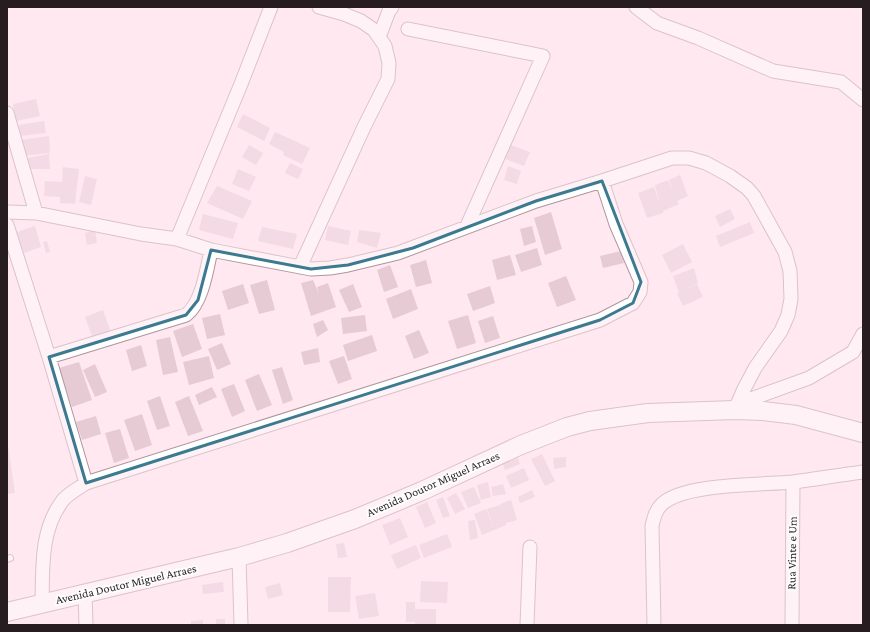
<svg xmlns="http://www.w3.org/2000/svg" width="870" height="632" viewBox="0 0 870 632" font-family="'Crimson Pro',serif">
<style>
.building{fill:#e6cad4}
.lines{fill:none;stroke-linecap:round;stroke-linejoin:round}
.lane-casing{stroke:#af959e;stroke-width:8}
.street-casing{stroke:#af959e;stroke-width:15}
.secondary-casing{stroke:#af959e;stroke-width:20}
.lane{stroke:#fff;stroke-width:6}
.street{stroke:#fff;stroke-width:13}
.secondary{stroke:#fff;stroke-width:18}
.marked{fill:none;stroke:#3b7a8f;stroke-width:3;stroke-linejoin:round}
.labels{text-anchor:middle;stroke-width:4;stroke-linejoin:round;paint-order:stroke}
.street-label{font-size:12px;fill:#271d21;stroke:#fdfdfd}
</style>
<rect width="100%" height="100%" fill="#ffe8f0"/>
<path class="building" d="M 36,99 L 40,116 L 16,121 L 13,104 Z
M 243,114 L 270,128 L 264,141 L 237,127 Z
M 44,121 L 46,133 L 20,136 L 19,125 Z
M 275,132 L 310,148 L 302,164 L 283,155 L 284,152 L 269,144 Z
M 49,136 L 50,153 L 22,156 L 20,140 Z
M 505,143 L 530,152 L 524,166 L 500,157 Z
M 249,145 L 263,153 L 256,165 L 242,157 Z
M 49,154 L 50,169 L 26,169 L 27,158 Z
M 290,163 L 303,169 L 298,179 L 285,173 Z
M 508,166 L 521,171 L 517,184 L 504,180 Z
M 63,167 L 79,169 L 75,204 L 60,203 L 60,197 L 44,196 L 45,181 L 62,182 Z
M 238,169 L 256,177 L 249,191 L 232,184 Z
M 680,175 L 688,196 L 677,201 L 679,204 L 663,211 L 663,213 L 647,218 L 638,193 L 654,187 L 660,204 L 655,185 L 668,180 L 673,190 L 669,180 Z
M 85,176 L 97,179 L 91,205 L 79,202 Z
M 217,186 L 252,201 L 243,219 L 207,203 Z
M 730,209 L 735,219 L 720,227 L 715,216 Z
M 551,212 L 562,249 L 545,255 L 534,218 Z
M 203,214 L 238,223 L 233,239 L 199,230 Z
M 750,222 L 754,233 L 720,247 L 716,236 Z
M 35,226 L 41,247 L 24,253 L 17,232 Z
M 328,226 L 351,231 L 348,245 L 325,240 Z
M 532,226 L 536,242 L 524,246 L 520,229 Z
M 262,227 L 297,234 L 293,249 L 258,241 Z
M 95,230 L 97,243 L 87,245 L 85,233 Z
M 359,230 L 381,233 L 377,248 L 357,242 Z
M 47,241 L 50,252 L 46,253 L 43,242 Z
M 683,244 L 692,262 L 671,273 L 662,255 Z
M 537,248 L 542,265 L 521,272 L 515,255 Z
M 621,251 L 624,263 L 603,268 L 600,256 Z
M 510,255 L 516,275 L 497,280 L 492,260 Z
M 426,260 L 432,283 L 416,287 L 410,265 Z
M 390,265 L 398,287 L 384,292 L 377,270 Z
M 694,268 L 698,283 L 684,290 L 697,284 L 703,297 L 683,306 L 677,293 L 679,293 L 673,276 Z
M 566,276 L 576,300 L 557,307 L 548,283 Z
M 267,280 L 275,310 L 259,314 L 250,285 Z
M 313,280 L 319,294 L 317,287 L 328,283 L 336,307 L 311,316 L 301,283 Z
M 243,284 L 249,303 L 228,310 L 222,291 Z
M 353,284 L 362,307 L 349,312 L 339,290 Z
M 490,286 L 495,303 L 473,311 L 467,294 Z
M 411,289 L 418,309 L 393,319 L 386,299 Z
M 103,310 L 111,333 L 93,339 L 85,317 Z
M 220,314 L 225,335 L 207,339 L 202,318 Z
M 365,315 L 367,331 L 343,334 L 341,318 Z
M 468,315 L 476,343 L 457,349 L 448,321 Z
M 493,316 L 500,338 L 485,343 L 478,321 Z
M 323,320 L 328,330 L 317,337 L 313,324 Z
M 193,324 L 202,349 L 182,357 L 173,331 Z
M 419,330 L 429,353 L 414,359 L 405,336 Z
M 372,335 L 377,351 L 348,361 L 343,345 Z
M 170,337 L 178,372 L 163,375 L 156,340 Z
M 222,343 L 231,364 L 217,370 L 208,349 Z
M 141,345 L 147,366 L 132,371 L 126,350 Z
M 318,348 L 320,362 L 304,365 L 301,352 Z
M 209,356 L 214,378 L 189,385 L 183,362 Z
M 344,356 L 352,379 L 338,384 L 329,361 Z
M 79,362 L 92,400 L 72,407 L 59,368 Z
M 95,364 L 107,392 L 95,397 L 83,370 Z
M 282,367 L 293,400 L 283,404 L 272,370 Z
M 259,374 L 272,405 L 257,411 L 245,380 Z
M 234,384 L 245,411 L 232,417 L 221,389 Z
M 212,387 L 217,397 L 199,405 L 195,395 Z
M 160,396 L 170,426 L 157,430 L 147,401 Z
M 189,396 L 203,431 L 188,436 L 175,402 Z
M 142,414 L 152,445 L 135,451 L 124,420 Z
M 96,416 L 101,434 L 82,440 L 76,422 Z
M 120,429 L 129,458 L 114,463 L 105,433 Z
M 7,438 L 15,493 L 7,494 Z
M 542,454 L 555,481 L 545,486 L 531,459 Z
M 566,457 L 566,467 L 554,469 L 553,458 Z
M 518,458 L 520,464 L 505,470 L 503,464 Z
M 524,468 L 529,480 L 511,488 L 506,476 Z
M 488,482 L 491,497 L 481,500 L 477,485 Z
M 503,484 L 506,494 L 493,496 L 491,487 Z
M 474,487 L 481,503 L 468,508 L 461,492 Z
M 532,490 L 535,497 L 520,503 L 518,497 Z
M 456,493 L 465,509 L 455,514 L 447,498 Z
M 443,497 L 450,516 L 443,518 L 436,500 Z
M 511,500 L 517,520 L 506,523 L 506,525 L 482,535 L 474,514 L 486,509 L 493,526 L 487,509 L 500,505 L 502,511 L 500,504 Z
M 427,502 L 436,523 L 425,528 L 416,507 Z
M 400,518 L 408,537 L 390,545 L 382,525 Z
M 475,520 L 478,538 L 470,540 L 468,521 Z
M 447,534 L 452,547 L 424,558 L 419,545 Z
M 344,543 L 347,557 L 338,558 L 336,544 Z
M 416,545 L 421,558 L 397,569 L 391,555 Z
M 328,577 L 351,577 L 350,612 L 328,612 Z
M 421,581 L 448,582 L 447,603 L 420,602 Z
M 223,582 L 224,592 L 203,594 L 202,585 Z
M 280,583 L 283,595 L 268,599 L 265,587 Z
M 375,593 L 379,616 L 359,619 L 355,596 Z
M 406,602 L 415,602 L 415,609 L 436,609 L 436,625 L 415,624 L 415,622 L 406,622 Z
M 216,619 L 225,619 L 225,625 L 216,625 Z
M 203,620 L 203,625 L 191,625 L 191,621 Z"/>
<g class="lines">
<g class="lane-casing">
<path id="lane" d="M 7,559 L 10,558"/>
</g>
<g class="street-casing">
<path id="street" d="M 636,7 L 657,23 L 698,38 L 773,71 L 841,82 L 863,100
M 408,29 L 543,56 L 467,226
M 379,37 L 389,11 L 392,7
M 7,113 L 36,213
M 7,212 L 36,213 L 141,234 L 177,239 L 211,250 L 311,269 L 330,268 L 348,265 L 398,253 L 536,201 L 602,181 L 672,158 L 689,158 L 706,163 L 730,176 L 747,188 L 754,196 L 785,252 L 790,271 L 791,299 L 788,315 L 781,331 L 755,368 L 743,391 L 735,410
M 7,225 L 49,357 L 86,483
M 177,239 L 241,84 L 271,7
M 300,267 L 364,127 L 388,79 L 389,63 L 385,46 L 374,30 L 361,21 L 344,14 L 319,7
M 49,357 L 186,315 C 202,303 207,269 211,250
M 737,404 L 809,378 L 853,352 L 863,334
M 239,557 L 241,625
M 85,593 L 86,625
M 42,603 C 43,567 40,530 63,500 C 69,493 79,488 86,483 L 600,320 L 633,303 L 640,292 L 641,282 L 616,224 L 602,181
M 527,625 L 530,547
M 654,625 L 652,526 C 654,518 655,511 662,504 C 685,483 761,485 793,482 C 816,479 840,475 863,472
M 792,625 L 793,482"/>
</g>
<g class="secondary-casing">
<path id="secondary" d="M 7,612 L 239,557 L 287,543 L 355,519 L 422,491 L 521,445 L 567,427 L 590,421 L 648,413 L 735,410 L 763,411 L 796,415 L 863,433"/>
</g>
<use href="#lane" class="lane"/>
<use href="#street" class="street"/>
<use href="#secondary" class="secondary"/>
</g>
<path d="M0 0H870V632H0ZM 602,181 L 641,282 L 633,303 L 600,320 L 86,483 L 49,357 L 186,315 L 198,300 L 211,250 L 311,269 L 348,265 L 413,248 L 536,201 Z" fill="#ffe8f0" fill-opacity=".55" fill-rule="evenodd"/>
<path class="marked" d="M 602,181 L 641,282 L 633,303 L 600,320 L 86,483 L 49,357 L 186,315 L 198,300 L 211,250 L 311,269 L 348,265 L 413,248 L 536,201 Z"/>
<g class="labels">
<g class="street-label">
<text transform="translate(433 484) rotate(-24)" y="4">Avenida Doutor Miguel Arraes</text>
<text transform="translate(792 553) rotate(-89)" y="4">Rua Vinte e Um</text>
<text transform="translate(126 584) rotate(-13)" y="4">Avenida Doutor Miguel Arraes</text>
</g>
</g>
<rect width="870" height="632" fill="none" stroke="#271d21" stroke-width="16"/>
</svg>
